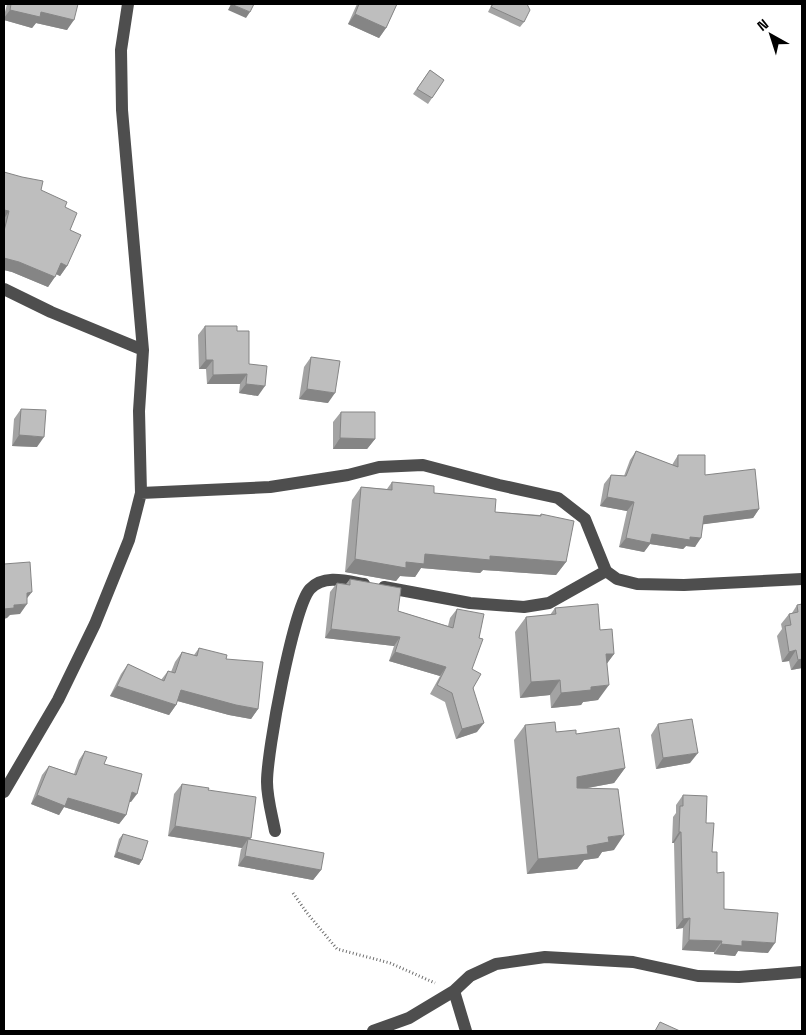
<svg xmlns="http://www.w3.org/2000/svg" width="806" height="1035" viewBox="0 0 806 1035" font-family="'Space Grotesk',sans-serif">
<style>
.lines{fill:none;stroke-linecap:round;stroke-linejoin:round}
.path{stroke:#707070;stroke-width:3;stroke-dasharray:1 2.5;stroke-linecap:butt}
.minor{stroke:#4e4e4e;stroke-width:12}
.wall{fill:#a3a3a3}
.shaded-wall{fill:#858585}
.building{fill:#bebebe;stroke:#858585}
</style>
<rect width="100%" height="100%" fill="#fff"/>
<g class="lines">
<path class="path" d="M 293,893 L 307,913 L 337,949 L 390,963 L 435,983"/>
<path class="minor" d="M 4,289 L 51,312 L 143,350
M 141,493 L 270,487 L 348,475 L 379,467 L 423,465 L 499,485 L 558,498 L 585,519 L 606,571 L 617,579 L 637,584 L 684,585 L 802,579
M 384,587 L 470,603 L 524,607 L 549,603 L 606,571
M 4,792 L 58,700 L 95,624 L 129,540 L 141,493 L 139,411 L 143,350 L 122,110 L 121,50 L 128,4
M 275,831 C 272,815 267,798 267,782 C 267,752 293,608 310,589 C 324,574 347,581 364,584
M 454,991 L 466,1031
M 373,1031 L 409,1018 L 454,991 L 470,976 L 496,964 L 545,957 L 633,962 L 698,976 L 739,977 L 802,972"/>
</g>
<path class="wall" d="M 7,4 L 78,4 L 67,30 L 36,23 L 32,28 L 4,20 L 4,16 Z
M 357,4 L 397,4 L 386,28 L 379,38 L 348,24 Z
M 492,4 L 527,4 L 524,22 L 520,27 L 488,12 Z
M 430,70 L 444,80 L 428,104 L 413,94 Z
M 4,172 L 41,190 L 65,207 L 70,230 L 67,266 L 60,276 L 56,274 L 48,287 L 12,272 L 4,270 Z
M 205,326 L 237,331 L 249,364 L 258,396 L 239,393 L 240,384 L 207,384 L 206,369 L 199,369 L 198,335 Z
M 311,357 L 328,403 L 299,399 L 304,367 Z
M 21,409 L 37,447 L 12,446 L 14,419 Z
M 341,412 L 375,439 L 367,449 L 333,449 L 333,422 Z
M 636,451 L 672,465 L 678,455 L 705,475 L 759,509 L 753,518 L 703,524 L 695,547 L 686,546 L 683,549 L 650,544 L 644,552 L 619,547 L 627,511 L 600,506 L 604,484 L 611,475 L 624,476 L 630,460 Z
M 392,482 L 434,493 L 495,512 L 540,515 L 541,514 L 566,562 L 556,575 L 483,570 L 480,573 L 421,568 L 415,577 L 400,576 L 396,581 L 345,572 L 352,500 L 361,487 L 387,489 Z
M 350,579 L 398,611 L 448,626 L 450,618 L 457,609 L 472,669 L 477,732 L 456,739 L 445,702 L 430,694 L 440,676 L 389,661 L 394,646 L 325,638 L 330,592 L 337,583 L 346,584 Z
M 802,604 L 802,668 L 791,670 L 789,661 L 782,662 L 777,636 L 782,629 L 781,624 L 789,614 L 792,613 L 797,605 Z
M 555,608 L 600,630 L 614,654 L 607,663 L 598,700 L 583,702 L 581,705 L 551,708 L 550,695 L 520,698 L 515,632 L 526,617 L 550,615 Z
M 199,648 L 226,659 L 258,709 L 251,719 L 229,715 L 177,701 L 176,705 L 169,715 L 110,696 L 121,674 L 128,664 L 161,680 L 168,671 L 171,672 L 175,662 L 182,652 L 194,655 Z
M 658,724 L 690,763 L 656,769 L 651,735 Z
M 525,725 L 556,732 L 576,734 L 625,768 L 614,783 L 587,788 L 614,850 L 602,852 L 598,858 L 584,860 L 577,869 L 527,874 L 514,740 Z
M 85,751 L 104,764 L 131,802 L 129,802 L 126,815 L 119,824 L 64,807 L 59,815 L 31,804 L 42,775 L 49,766 L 74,774 L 79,760 Z
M 182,784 L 208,790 L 250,839 L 321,870 L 313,880 L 238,866 L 241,849 L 242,848 L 168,836 L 174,794 Z
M 683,795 L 706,823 L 717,873 L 724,909 L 768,953 L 738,951 L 735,956 L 714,954 L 714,952 L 682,950 L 683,928 L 676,929 L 674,843 L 672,843 L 673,817 L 676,813 L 676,805 Z
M 123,834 L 142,860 L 139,865 L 114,857 L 119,839 Z"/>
<path class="shaded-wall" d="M 231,4 L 250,12 L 246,18 L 228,10 Z
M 10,10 L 41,12 L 74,20 L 67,30 L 36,23 L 32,28 L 4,20 L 4,18 Z
M 355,14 L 386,28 L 379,38 L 348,24 Z
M 4,210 L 9,211 L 4,219 Z
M 4,258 L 19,262 L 55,277 L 48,287 L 12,272 L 4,270 Z
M 61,263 L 67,266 L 60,276 L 54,273 Z
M 206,360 L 213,360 L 206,369 L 199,369 Z
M 247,374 L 240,384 L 207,384 L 213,375 Z
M 246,384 L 265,386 L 258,396 L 239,393 Z
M 307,389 L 335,393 L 328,403 L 299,399 Z
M 19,435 L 44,437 L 37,447 L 12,446 Z
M 340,438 L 375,439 L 367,449 L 333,449 Z
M 607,497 L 634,502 L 627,511 L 600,506 Z
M 759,509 L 753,518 L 698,525 L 704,516 Z
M 652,534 L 690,537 L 701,538 L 695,547 L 686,546 L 683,549 L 650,544 L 644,552 L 619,547 L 626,538 Z
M 425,554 L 490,556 L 566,562 L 556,575 L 483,570 L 480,573 L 421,568 L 415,577 L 400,576 L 396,581 L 345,572 L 355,559 L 406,562 Z
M 32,592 L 24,602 L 27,593 Z
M 27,604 L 20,614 L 10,615 L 7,618 L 4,619 L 4,609 L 14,605 Z
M 331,629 L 400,637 L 394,646 L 325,638 Z
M 796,650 L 789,661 L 782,662 L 789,652 Z
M 395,652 L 446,667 L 440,676 L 389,661 Z
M 606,654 L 614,654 L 603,669 Z
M 802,659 L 802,668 L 791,670 L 798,660 Z
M 560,680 L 550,695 L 520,698 L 531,682 Z
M 609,685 L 598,700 L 583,702 L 581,705 L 551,708 L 561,693 L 591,687 Z
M 117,686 L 176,705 L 169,715 L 110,696 Z
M 181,690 L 258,709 L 251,719 L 229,715 L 174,700 Z
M 484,723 L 477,732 L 456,739 L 462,729 Z
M 698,753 L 690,763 L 656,769 L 663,758 Z
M 625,768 L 614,783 L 566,792 L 577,777 Z
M 132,792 L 137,794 L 131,802 L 126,801 Z
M 37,795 L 68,798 L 126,815 L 119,824 L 64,807 L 59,815 L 31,804 Z
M 175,826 L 251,838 L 248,842 L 248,839 L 242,848 L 168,836 Z
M 679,832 L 681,832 L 674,843 L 672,843 Z
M 624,835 L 614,850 L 602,852 L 598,858 L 584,860 L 577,869 L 527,874 L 538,859 L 587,846 L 608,837 Z
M 117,852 L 142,860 L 139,865 L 114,857 Z
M 245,856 L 321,870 L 313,880 L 238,866 Z
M 690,918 L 683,928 L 676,929 L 683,919 Z
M 689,940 L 722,941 L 714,952 L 682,950 Z
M 742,941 L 775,943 L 768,953 L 738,951 L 735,956 L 714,954 L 721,944 Z"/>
<path class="building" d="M 11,4 L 78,4 L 74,20 L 41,12 L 40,17 L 10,10 Z
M 231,4 L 254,4 L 250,12 Z
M 359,4 L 397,4 L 386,28 L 355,14 Z
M 493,4 L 527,4 L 530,10 L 524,22 L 491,7 Z
M 430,70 L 444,80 L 432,98 L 417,89 Z
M 4,172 L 22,177 L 43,181 L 41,190 L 67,202 L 65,207 L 77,213 L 70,230 L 81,235 L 67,266 L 61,263 L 55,277 L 19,262 L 4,258 L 4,231 L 9,211 L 4,210 Z
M 205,326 L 237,326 L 237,331 L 249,331 L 249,364 L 267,366 L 265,386 L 246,384 L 247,374 L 213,375 L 213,360 L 206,360 Z
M 311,357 L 340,361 L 335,393 L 307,389 Z
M 21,409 L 46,410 L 44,437 L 19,435 Z
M 341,412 L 375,412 L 375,439 L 340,438 Z
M 636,451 L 678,467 L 678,455 L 705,455 L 705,475 L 755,469 L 759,509 L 704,516 L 701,538 L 690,537 L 690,540 L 652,534 L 650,543 L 626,538 L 634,502 L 607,497 L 611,475 L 626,476 Z
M 392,482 L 434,486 L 434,493 L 496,499 L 495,512 L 541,516 L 541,514 L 574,521 L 566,562 L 490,556 L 490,560 L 425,554 L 424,564 L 406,562 L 406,568 L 355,559 L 361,487 L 392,490 Z
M 30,562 L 32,592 L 27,593 L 27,604 L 14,605 L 14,608 L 4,609 L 4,564 Z
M 350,579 L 401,588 L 398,611 L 453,628 L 457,609 L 484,614 L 479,638 L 483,639 L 472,669 L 481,674 L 473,688 L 484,723 L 462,729 L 452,693 L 437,685 L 446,667 L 395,652 L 400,637 L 331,629 L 337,583 L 350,585 Z
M 598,604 L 600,630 L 612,629 L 614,654 L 606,654 L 609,685 L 591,687 L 591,690 L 561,693 L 560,680 L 531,682 L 526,617 L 556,614 L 555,608 Z
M 802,604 L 802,659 L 798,660 L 796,650 L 789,652 L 785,626 L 791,625 L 789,614 L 798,612 L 797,605 Z
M 199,648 L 227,655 L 226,659 L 263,662 L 258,709 L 236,705 L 181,690 L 176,705 L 117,686 L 128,664 L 164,681 L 168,671 L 175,673 L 182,652 L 197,656 Z
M 692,719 L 698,753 L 663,758 L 658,724 Z
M 555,722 L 556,732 L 576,730 L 576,734 L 619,728 L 625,768 L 577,777 L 577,788 L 618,789 L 624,835 L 608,837 L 609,842 L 587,846 L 588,854 L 538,859 L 525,725 Z
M 85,751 L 107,757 L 104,764 L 142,774 L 137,794 L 132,792 L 126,815 L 68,798 L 65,806 L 37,795 L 49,766 L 76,775 Z
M 182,784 L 209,788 L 208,790 L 256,797 L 251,838 L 175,826 Z
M 683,795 L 707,796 L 706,823 L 714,823 L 712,852 L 717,852 L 717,873 L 724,872 L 724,909 L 778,913 L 775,943 L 742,941 L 742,946 L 721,944 L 722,941 L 689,940 L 690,918 L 683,919 L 681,832 L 679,832 L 680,806 L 683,806 Z
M 123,834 L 148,841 L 142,860 L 117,852 Z
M 248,839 L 324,853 L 321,870 L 245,856 Z
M 660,1022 L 680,1031 L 655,1031 Z"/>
<rect width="806" height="1035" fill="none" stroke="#000000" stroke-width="10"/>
<g transform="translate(771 35) rotate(321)" stroke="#ffffff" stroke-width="4" paint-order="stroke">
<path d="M0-4L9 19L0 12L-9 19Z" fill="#000000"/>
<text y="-8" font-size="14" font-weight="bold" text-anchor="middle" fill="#000000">N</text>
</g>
</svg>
